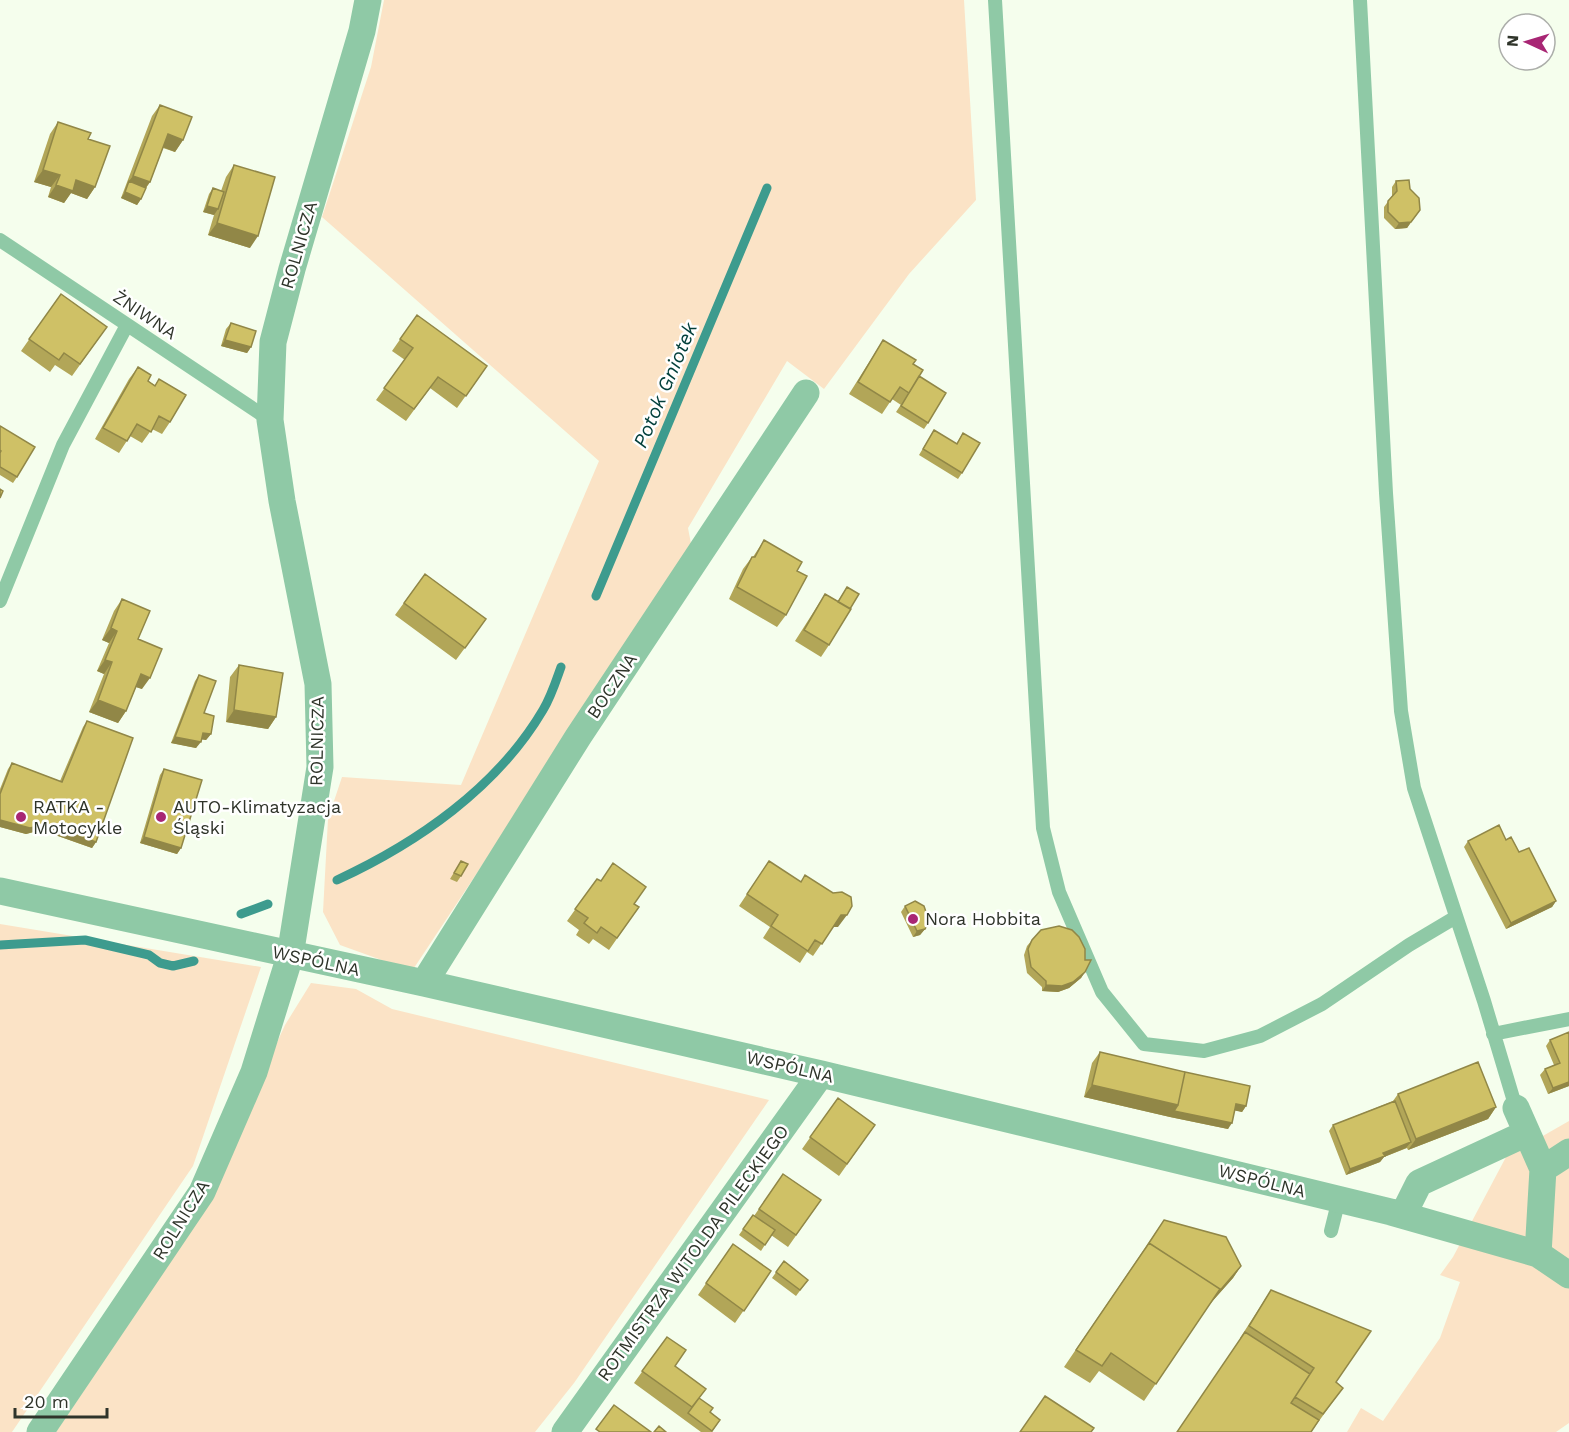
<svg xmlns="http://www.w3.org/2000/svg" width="1569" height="1432" viewBox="0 0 1569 1432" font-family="'Work Sans',sans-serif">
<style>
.green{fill:#fbe3c6}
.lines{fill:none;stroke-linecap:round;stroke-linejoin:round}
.stream{stroke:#3d9b8e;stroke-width:9}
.lane{stroke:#8fc9a6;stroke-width:14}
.street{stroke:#8fc9a6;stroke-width:27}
.wall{fill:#b2a658}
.shaded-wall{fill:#918747}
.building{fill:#cfc166;stroke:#918747;stroke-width:1.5}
.poi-dot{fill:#a82674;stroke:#fff;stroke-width:2}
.labels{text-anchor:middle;stroke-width:5;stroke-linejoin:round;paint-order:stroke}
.street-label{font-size:18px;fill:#2f342a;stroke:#fff}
.poi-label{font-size:18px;fill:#2f342a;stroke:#fff;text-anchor:start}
.water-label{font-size:20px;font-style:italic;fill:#023f3a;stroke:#fff}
</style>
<rect width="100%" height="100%" fill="#f5feed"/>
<path class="green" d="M 384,0 L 964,0 L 976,200 L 909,274 L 824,389 L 787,361 L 688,528 L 692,549 L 412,971 L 340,945 L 323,912 L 328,819 L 342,777 L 461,785 L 599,461 L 322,217 L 371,67 Z
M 0,924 L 261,967 L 193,1166 L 12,1432 L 0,1432 Z
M 311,983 L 356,989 L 392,1009 L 769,1100 L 574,1383 L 535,1432 L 56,1432 L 189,1234 L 285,1025 Z
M 1569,1121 L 1569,1423 L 1556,1432 L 1347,1432 L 1361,1408 L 1383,1421 L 1440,1338 L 1460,1282 L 1440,1275 L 1453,1257 L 1506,1157 Z"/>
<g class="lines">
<path class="stream" d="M 596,596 L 767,188
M 337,880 C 417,843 497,788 543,710 C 551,697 556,681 561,667
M 241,914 L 268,904
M 0,945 L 85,940 L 149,955 L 160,963 L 173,966 L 194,961"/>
<path class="lane" d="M 995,0 L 1043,828 L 1059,892 L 1102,992 L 1144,1044 L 1204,1051 L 1260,1036 L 1322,1004 L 1409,945 L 1456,917
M 1360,0 L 1386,493 L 1401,711 L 1414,788 L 1484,1001 L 1516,1108
M 0,240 L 270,420
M 0,601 L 63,445 L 127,325
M 1493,1034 L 1569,1019
M 1331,1231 L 1339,1199"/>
<path class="street" d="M 0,891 L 424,983 L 821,1074 L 1391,1212 L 1538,1254 L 1569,1275
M 424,983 L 578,737 L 806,393
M 1516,1108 L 1543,1169 L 1538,1254
M 1543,1169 L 1569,1152
M 1403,1215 L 1419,1183 L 1527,1133
M 40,1432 L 202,1192 L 254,1072 L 290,956 L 320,767 L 318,684 L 282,501 L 270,420 L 273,342 L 292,269 L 362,31 L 368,0
M 565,1432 L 821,1074"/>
</g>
<path class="wall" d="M 160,105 L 183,140 L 175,152 L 163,148 L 150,182 L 146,188 L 141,199 L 137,205 L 121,198 L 152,116 Z
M 58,122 L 88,139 L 95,187 L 87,199 L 71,193 L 64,203 L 48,197 L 51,187 L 34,182 L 50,134 Z
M 234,165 L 250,248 L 208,235 L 214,215 L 203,212 L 209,194 L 213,188 L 221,191 L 226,177 Z
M 1396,181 L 1410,189 L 1420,210 L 1407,228 L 1395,229 L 1384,218 L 1384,207 L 1392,196 L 1392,187 Z
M 61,294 L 107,327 L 72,376 L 55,365 L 50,372 L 21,351 Z
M 417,315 L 487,366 L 457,408 L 430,388 L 406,421 L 376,400 L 405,360 L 392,351 Z
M 231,323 L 251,347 L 247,353 L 221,346 L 226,329 Z
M 883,340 L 913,364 L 919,376 L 928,423 L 924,429 L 896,412 L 902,403 L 901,405 L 892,399 L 882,414 L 849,394 Z
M 138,367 L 148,381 L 155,385 L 159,379 L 170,422 L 162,434 L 152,429 L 142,443 L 130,436 L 119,453 L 95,439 L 129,379 Z
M 0,426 L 17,477 L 13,483 L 0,475 Z
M 934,430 L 956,444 L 963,433 L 962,473 L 958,479 L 919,455 Z
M 764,540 L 797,571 L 786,615 L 777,627 L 729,599 L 743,569 L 752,557 L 753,557 Z
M 425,574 L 486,619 L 456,660 L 395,615 Z
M 847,587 L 829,645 L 821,657 L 795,641 L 825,594 L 838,601 Z
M 122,599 L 138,639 L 142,689 L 136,687 L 126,711 L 118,723 L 89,712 L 104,674 L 97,671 L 109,643 L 102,640 L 114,611 Z
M 239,665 L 276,717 L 268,729 L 226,722 L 230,677 Z
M 199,675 L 204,713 L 211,734 L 206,740 L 201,739 L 196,748 L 171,743 L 195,681 Z
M 87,721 L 96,842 L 92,848 L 41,830 L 26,834 L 0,827 L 0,789 L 8,769 L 12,763 L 60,781 L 83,727 Z
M 164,769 L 181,848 L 177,854 L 140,843 L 160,775 Z
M 1506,840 L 1556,901 L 1552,907 L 1506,929 L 1464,847 L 1468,841 Z
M 461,861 L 461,876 L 457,882 L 450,879 Z
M 769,861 L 838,927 L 833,927 L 813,956 L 807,952 L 800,963 L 763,938 L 770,927 L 739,906 Z
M 597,879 L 639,907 L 609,950 L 593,939 L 589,944 L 576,935 L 579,930 L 567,921 Z
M 905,906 L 925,929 L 920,935 L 913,937 L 901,912 Z
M 1032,940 L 1085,972 L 1081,978 L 1069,988 L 1058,992 L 1042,991 L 1042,987 L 1027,973 L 1024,955 L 1027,946 Z
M 1569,1032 L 1569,1086 L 1548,1094 L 1540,1075 L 1545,1069 L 1554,1065 L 1546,1046 L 1550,1040 Z
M 1100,1052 L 1246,1106 L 1242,1112 L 1235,1110 L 1228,1129 L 1170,1117 L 1084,1097 L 1092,1063 Z
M 1398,1094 L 1496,1107 L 1488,1119 L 1408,1150 L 1407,1148 L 1384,1157 L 1380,1162 L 1346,1175 L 1329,1131 L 1333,1125 L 1393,1101 Z
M 838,1098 L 875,1125 L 839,1176 L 802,1149 Z
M 783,1174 L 821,1200 L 788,1247 L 771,1235 L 761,1251 L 739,1235 L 753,1215 L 754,1216 Z
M 1164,1220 L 1241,1266 L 1233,1278 L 1210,1304 L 1144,1401 L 1099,1371 L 1090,1383 L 1064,1367 Z
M 733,1244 L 771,1271 L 735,1323 L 698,1295 Z
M 784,1261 L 808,1280 L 796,1296 L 772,1278 Z
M 1271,1290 L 1336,1382 L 1343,1388 L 1311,1432 L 1240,1338 Z
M 667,1337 L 675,1366 L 710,1412 L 720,1420 L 712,1432 L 701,1432 L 634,1383 Z"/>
<path class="shaded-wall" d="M 168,134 L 183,140 L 175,152 L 160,146 Z
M 43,170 L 60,175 L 51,187 L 34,182 Z
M 133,176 L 150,182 L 141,194 L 129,181 Z
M 76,180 L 95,187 L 87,199 L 71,193 L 64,203 L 48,197 L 56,185 Z
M 125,192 L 141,199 L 137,205 L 121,198 Z
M 207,206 L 218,209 L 214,215 L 203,212 Z
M 1411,222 L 1407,228 L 1395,229 L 1399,223 Z
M 217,223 L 258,236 L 250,248 L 208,235 Z
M 225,340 L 251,347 L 247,353 L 221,346 Z
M 111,628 L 117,631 L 109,643 L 102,640 Z
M 105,660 L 112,662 L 104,674 L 97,671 Z
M 141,674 L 150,678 L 142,689 L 133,686 Z
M 98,700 L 126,711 L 118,723 L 89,712 Z
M 234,710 L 276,717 L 268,729 L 226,722 Z
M 203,733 L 211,734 L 206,740 L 199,739 Z
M 175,737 L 201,742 L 196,748 L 171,743 Z
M 0,820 L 46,824 L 96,842 L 92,848 L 41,830 L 26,834 L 0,827 Z
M 144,837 L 181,848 L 177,854 L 140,843 Z
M 1556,901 L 1552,907 L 1506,929 L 1511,923 Z
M 841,915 L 847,915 L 838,927 L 832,927 Z
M 925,929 L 920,935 L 913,937 L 917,931 Z
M 1085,972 L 1081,978 L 1069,988 L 1058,992 L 1042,991 L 1046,985 Z
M 1569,1082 L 1569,1086 L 1548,1094 L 1553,1088 Z
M 1092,1085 L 1178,1105 L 1232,1123 L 1228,1129 L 1170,1117 L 1084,1097 Z
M 1236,1104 L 1246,1106 L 1242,1112 L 1232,1110 Z
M 1496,1107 L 1488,1119 L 1408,1150 L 1416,1139 Z
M 1411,1142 L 1406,1148 L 1384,1157 L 1380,1162 L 1346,1175 L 1350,1169 L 1383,1153 Z
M 1241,1266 L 1233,1278 L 1208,1306 L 1216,1294 Z"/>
<path class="building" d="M 160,105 L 192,117 L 183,140 L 168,134 L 150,182 L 133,176 Z
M 58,122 L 91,133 L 88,139 L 110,146 L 95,187 L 76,180 L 73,191 L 56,185 L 60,175 L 43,170 Z
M 234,165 L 275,177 L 258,236 L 217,223 Z
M 1409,180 L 1410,189 L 1419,198 L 1420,210 L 1411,222 L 1399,223 L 1388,212 L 1388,201 L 1397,191 L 1396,181 Z
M 129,181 L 146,188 L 141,199 L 125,192 Z
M 213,188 L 224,192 L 218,209 L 207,206 Z
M 61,294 L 107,327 L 80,364 L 64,353 L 59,360 L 29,339 Z
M 417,315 L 487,366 L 466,396 L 438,377 L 414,409 L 384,388 L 413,348 L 400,339 Z
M 231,323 L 256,331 L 251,347 L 225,340 Z
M 883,340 L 916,360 L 913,364 L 923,370 L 909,393 L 900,387 L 890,402 L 858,382 Z
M 138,367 L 151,375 L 148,381 L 155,386 L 159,379 L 186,395 L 170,422 L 159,416 L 151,432 L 137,424 L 127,441 L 103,428 Z
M 919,376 L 946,393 L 928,423 L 901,406 Z
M 0,426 L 35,447 L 17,477 L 0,467 L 0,453 L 1,451 L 0,450 Z
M 934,430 L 957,444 L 963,433 L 980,443 L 962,473 L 923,449 Z
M 0,489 L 3,491 L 0,498 Z
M 764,540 L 802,562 L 797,571 L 807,576 L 786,615 L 737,587 L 752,557 L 755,557 Z
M 425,574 L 486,619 L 465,648 L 404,603 Z
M 847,587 L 859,594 L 850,609 L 838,602 Z
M 825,594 L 851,609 L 829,645 L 804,630 Z
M 122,599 L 150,611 L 138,639 L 162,649 L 150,678 L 141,674 L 126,711 L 98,700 L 112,662 L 105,660 L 117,631 L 111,628 Z
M 239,665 L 283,673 L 276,717 L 234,710 Z
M 199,675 L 216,681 L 204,713 L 214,716 L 211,734 L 203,733 L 201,742 L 175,737 Z
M 87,721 L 133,738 L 96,842 L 46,824 L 30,828 L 0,820 L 0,794 L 12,763 L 62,782 Z
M 164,769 L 202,780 L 181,848 L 144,837 Z
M 1499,825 L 1506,840 L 1511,837 L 1519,852 L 1529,848 L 1556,901 L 1511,923 L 1468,841 Z
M 461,861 L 468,864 L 461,876 L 454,873 Z
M 769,861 L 801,882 L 805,875 L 833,893 L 842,892 L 851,897 L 852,906 L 847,915 L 841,915 L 822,944 L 815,940 L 808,951 L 771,926 L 778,915 L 747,894 Z
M 613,863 L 646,887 L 634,904 L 639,907 L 617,938 L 601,927 L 597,933 L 584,923 L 588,918 L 575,909 L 597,879 L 601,881 Z
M 915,901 L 924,906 L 929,921 L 925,929 L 917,931 L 905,906 Z
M 1059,926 L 1072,930 L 1079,937 L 1085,949 L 1085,960 L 1091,960 L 1085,972 L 1073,982 L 1062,986 L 1046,985 L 1046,981 L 1031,967 L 1028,949 L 1032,940 L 1041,930 Z
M 1569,1032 L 1569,1082 L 1553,1088 L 1545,1069 L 1560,1063 L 1550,1040 Z
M 1100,1052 L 1185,1072 L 1178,1105 L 1092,1085 Z
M 1478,1062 L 1496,1107 L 1416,1139 L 1398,1094 Z
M 1185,1072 L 1250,1086 L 1246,1106 L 1236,1104 L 1232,1123 L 1174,1111 L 1178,1105 Z
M 838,1098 L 875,1125 L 847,1164 L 810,1137 Z
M 1395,1101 L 1411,1142 L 1383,1153 L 1385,1156 L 1350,1169 L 1333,1125 Z
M 783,1174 L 821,1200 L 796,1235 L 759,1209 Z
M 753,1215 L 775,1230 L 765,1245 L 743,1229 Z
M 1164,1220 L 1226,1237 L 1241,1266 L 1217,1294 L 1220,1289 L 1149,1243 L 1145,1249 Z
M 1149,1243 L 1220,1289 L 1156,1384 L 1111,1353 L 1102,1366 L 1076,1350 Z
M 733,1244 L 771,1271 L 744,1311 L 706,1283 Z
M 784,1261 L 808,1280 L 800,1290 L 776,1272 Z
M 1271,1290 L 1371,1331 L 1336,1382 L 1343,1388 L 1323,1414 L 1295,1397 L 1314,1368 L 1249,1326 Z
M 1245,1332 L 1310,1374 L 1291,1403 L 1319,1420 L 1311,1432 L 1177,1432 Z
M 667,1337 L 686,1350 L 675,1366 L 706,1389 L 692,1407 L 642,1371 Z
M 1045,1396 L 1094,1428 L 1091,1432 L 1020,1432 Z
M 699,1398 L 713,1408 L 710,1412 L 720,1420 L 712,1431 L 688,1413 Z
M 614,1405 L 651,1432 L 600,1432 L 596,1429 Z
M 659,1426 L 666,1432 L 654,1432 Z"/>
<g class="poi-dot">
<circle cx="21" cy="817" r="6"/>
<circle cx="161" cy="817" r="6"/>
<circle cx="913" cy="919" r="6"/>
</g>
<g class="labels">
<g class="street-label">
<text transform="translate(299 245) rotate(-74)" y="6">ROLNICZA</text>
<text transform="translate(145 315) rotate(34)" y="6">ŻNIWNA</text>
<text transform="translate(612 686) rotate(-56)" y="6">BOCZNA</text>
<text transform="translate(317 741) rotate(-89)" y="6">ROLNICZA</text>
<text transform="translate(316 961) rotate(12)" y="6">WSPÓLNA</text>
<text transform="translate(790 1067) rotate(13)" y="6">WSPÓLNA</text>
<text transform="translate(1262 1181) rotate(14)" y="6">WSPÓLNA</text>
<text transform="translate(181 1220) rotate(-58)" y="6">ROLNICZA</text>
<text transform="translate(693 1253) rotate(-54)" y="6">ROTMISTRZA WITOLDA PILECKIEGO</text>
</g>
<g class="poi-label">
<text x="33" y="813">RATKA -<tspan x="33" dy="21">Motocykle</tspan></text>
<text x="173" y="813">AUTO-Klimatyzacja<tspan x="173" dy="21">Śląski</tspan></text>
<text x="925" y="925">Nora Hobbita</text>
</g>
<g class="water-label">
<text transform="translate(665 385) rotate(-67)" y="7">Potok Gniotek</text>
</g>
</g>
<g transform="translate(1527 42) rotate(274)"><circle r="28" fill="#ffffff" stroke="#acaeaa" stroke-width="1.5"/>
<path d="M0-4.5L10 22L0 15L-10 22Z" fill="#a82674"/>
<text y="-9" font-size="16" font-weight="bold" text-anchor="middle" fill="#2f342a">N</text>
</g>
<path d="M15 1408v9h92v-9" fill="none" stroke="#2f342a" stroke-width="3"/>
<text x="24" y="1408" font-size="18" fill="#2f342a" stroke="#ffffff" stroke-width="4.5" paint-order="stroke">20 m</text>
</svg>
